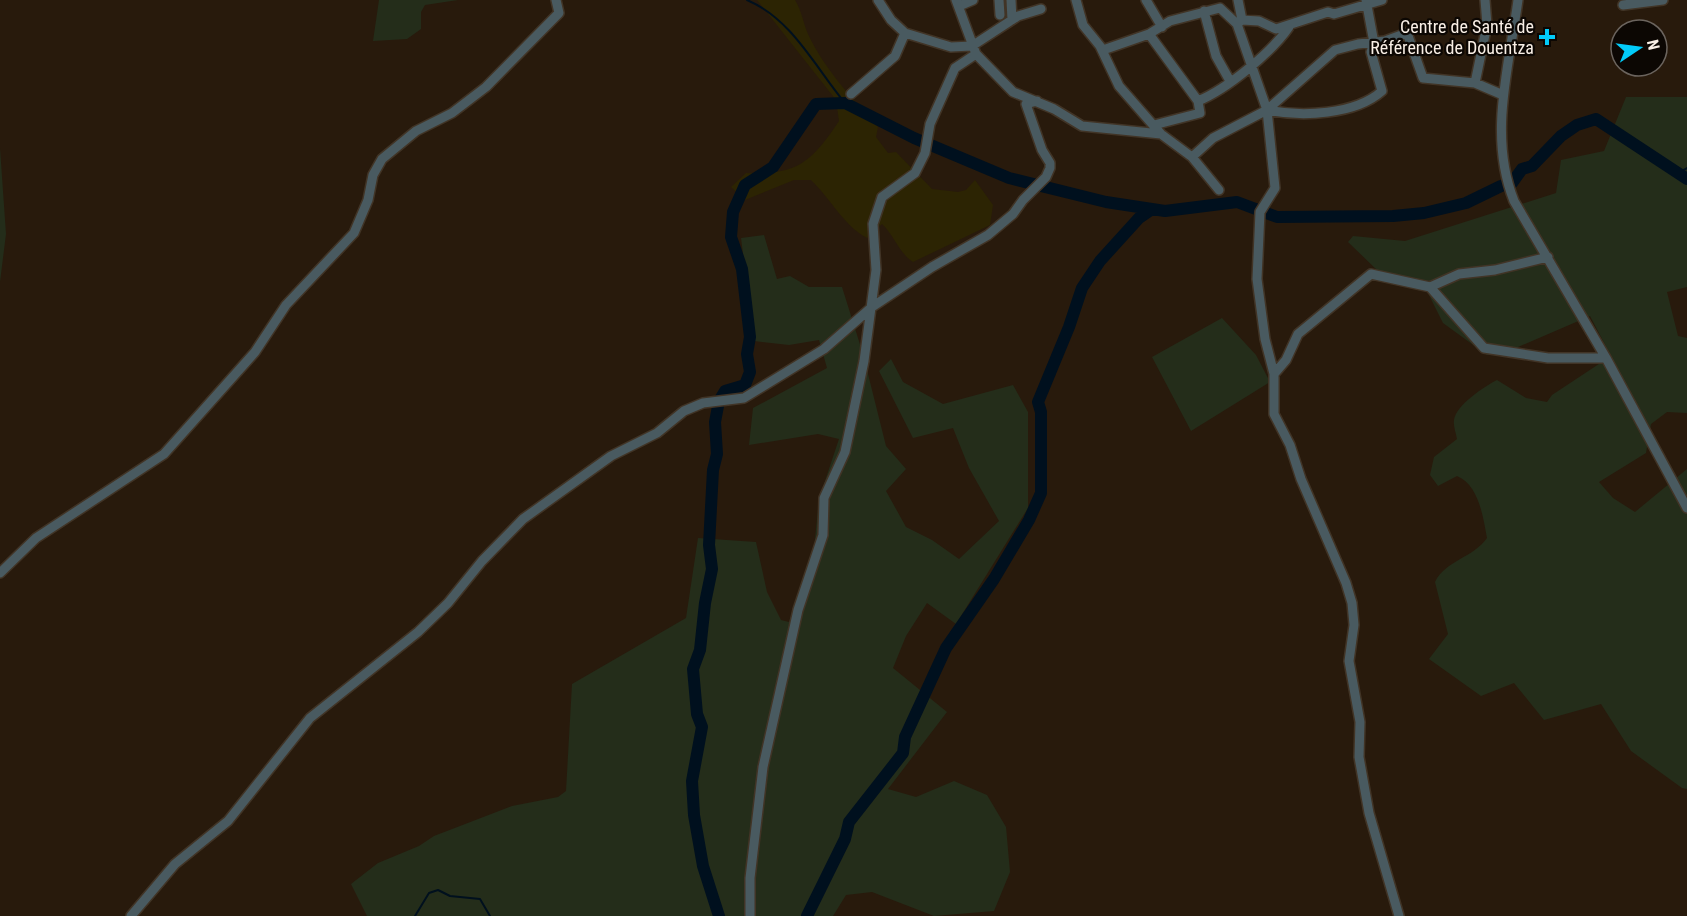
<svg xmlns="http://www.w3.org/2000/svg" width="1687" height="916" viewBox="0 0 1687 916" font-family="'Roboto Condensed',sans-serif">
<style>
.green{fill:#242d1a}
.sand{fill:#2c2403}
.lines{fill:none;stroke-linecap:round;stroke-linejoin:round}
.stream{stroke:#00101e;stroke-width:2}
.river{stroke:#00101e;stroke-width:12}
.minor-casing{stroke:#413426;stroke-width:12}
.minor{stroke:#495a60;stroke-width:9}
.poi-dot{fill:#02cbf9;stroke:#0c0703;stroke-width:2}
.labels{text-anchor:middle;stroke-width:4.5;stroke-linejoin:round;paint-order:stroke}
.poi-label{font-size:18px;fill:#f9efe6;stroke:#0c0703;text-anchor:end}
</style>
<rect width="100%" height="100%" fill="#281a0c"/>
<path class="green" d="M 379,0 L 458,0 L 425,5 L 421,12 L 421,29 L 407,39 L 373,41 Z
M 1626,97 L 1687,97 L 1687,287 L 1667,292 L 1678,336 L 1687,338 L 1687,413 L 1667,412 L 1651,424 L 1646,453 L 1599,482 L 1613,498 L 1635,512 L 1687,469 L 1687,789 L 1682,788 L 1631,751 L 1601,704 L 1544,720 L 1514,683 L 1481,696 L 1429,659 L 1448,634 L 1435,582 C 1446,560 1473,558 1487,538 C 1483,517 1479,485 1457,476 L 1438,486 L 1430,475 L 1434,457 L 1457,439 C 1456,433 1453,426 1454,420 C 1456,405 1485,386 1497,380 L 1526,398 L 1547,402 L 1552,395 L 1611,356 L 1590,316 L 1518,347 L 1487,355 L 1443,323 L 1424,285 L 1377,270 L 1348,242 L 1353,236 L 1405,241 L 1556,193 L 1561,160 L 1604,151 Z
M 0,148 L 6,234 L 0,282 Z
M 764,235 L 777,279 L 790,276 L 809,287 L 842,287 L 863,354 L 886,446 L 906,469 L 886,491 L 906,527 L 932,540 L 959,559 L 999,521 L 969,468 L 953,428 L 913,438 L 879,371 L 891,359 L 903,382 L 943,404 L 1013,385 L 1028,412 L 1028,508 L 956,624 L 927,603 L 906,636 L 893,668 L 947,712 L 888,789 L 916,797 L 954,781 L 987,795 L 1006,827 L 1010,872 L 994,911 L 934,916 L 872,892 L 846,895 L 833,916 L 367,916 L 351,884 L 378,863 L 419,846 L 434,836 L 512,806 L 558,797 L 566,791 L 572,684 L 686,618 L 698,538 L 756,542 L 767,592 L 781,620 L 789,622 L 814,549 L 819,499 L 839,439 L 818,434 L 749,445 L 753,408 L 827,368 L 819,340 L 789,345 L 754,341 L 741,238 Z
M 1222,318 L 1256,355 L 1270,382 L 1191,431 L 1152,357 Z"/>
<path class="sand" d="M 757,0 L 795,0 C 802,11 803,23 808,34 C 825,70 852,98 878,127 L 876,137 L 888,153 L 896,152 L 932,189 L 958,192 L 966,190 L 975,180 L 993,205 L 990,225 L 913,262 C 899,253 894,235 882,224 L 867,238 C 844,226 830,198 811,180 L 794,180 L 745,200 L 731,187 L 746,173 C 797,175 811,163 839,121 L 836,100 Z"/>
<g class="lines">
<path class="stream" d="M 747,0 C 792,19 815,67 845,103
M 1678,173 L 1687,168
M 415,916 L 429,893 L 438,890 L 450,896 L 480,899 L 490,916"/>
<path class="river" d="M 719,916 L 703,866 L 694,815 L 692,781 L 702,727 L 697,714 L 693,669 L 700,650 L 705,603 L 712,569 L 709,545 L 713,470 L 717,454 L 715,422 L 719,401 L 725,391 L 745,385 L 750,372 L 747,354 L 750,337 L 742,269 L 731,237 L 733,212 L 745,185 L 773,167 L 816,104 L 845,103 L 914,138 L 1009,178 L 1106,202 L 1165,211 L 1237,202 L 1277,217 L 1393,216 L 1424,213 L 1466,203 L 1501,186 L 1512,183 L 1522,169 L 1532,166 L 1561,136 L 1577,125 L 1596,119 L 1687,179
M 807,916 L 845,839 L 849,822 L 903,753 L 905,737 L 946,648 L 994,579 L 1029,520 L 1041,493 L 1041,412 L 1038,402 L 1069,327 L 1082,288 L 1100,261 L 1139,218 L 1152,209"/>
<g class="minor-casing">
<path id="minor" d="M 878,0 L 891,20 L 905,33 L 951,47 L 972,46 L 1018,16 L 1041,9
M 956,0 L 976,54 L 1013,92 L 1054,109 L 1082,126 L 1161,134
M 999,0 L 1000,15
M 1011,0 L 1012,20
M 1076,0 L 1083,25 L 1100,46 L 1119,86 L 1161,134 L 1192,157 L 1219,190
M 1146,0 L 1162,27
M 1238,0 L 1242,20
M 1518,0 C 1509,67 1488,136 1514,201 L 1606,358 L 1687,508
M 1623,5 L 1663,0
M 959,6 L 973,0
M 1204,11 L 1216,56 L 1230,81
M 1237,24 L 1242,20 L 1259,21 L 1276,29 L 1328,12 L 1334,14 L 1382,0
M 1149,34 L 1198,101
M 1103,50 L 1149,34 L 1170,21 L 1220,8 L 1237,24 L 1267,110 L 1275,188 L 1260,212 L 1257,279 L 1265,339 L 1274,374 L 1274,414 L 1290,445 L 1301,479 L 1346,583 L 1352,603 L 1354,625 L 1349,661 L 1360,722 L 1359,757 L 1369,813 L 1399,916
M 1475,83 L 1487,25 L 1485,0
M 851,94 L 895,56 L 905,33
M 1267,110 C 1302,117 1355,115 1382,91 L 1371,52 L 1374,43 L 1366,0
M 1154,125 L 1200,113 L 1198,101 C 1227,89 1271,53 1289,27
M 1192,157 L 1213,138 L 1267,110 L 1335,50 L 1358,44 L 1385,41 L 1407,33 L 1423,78 L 1475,83 L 1503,95
M 1430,287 L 1459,274 L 1495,270 L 1548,257
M 1274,374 L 1286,360 L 1298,334 L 1371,274 L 1430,287 L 1484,348 L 1548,358 L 1606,358
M 0,573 L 36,538 L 164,454 L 255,352 L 286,305 L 354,233 L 368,200 L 373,175 L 382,159 L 416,131 L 452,113 L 486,87 L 559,13 L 556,0
M 131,916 L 175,864 L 228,821 L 310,718 L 418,632 L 448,603 L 482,561 L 523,519 L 611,456 L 657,433 L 684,411 L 703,403 L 744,398 L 824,349 L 872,307 L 932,267 L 988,235 L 1013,214 L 1023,200 L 1046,177 L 1050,168 L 1050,163 L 1042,150 L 1026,104 L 1037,101
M 750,916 L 750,878 L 763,767 L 798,610 L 823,535 L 824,498 L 845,452 L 864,361 L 876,270 L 873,224 L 882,197 L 915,173 L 925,153 L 930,124 L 955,68 L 976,54"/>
</g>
<use href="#minor" class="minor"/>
</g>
<path class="poi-dot" d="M1544 28h6v6h6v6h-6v6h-6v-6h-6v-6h6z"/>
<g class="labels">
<g class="poi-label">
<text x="1534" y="33">Centre de Santé de<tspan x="1534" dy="21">Référence de Douentza</tspan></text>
</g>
</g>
<g transform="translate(1639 48) rotate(77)"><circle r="28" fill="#0c0703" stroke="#6b645e" stroke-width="1.5"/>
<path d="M0-4.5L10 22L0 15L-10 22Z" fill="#02cbf9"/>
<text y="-9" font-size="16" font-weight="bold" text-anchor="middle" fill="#f9efe6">N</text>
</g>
</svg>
